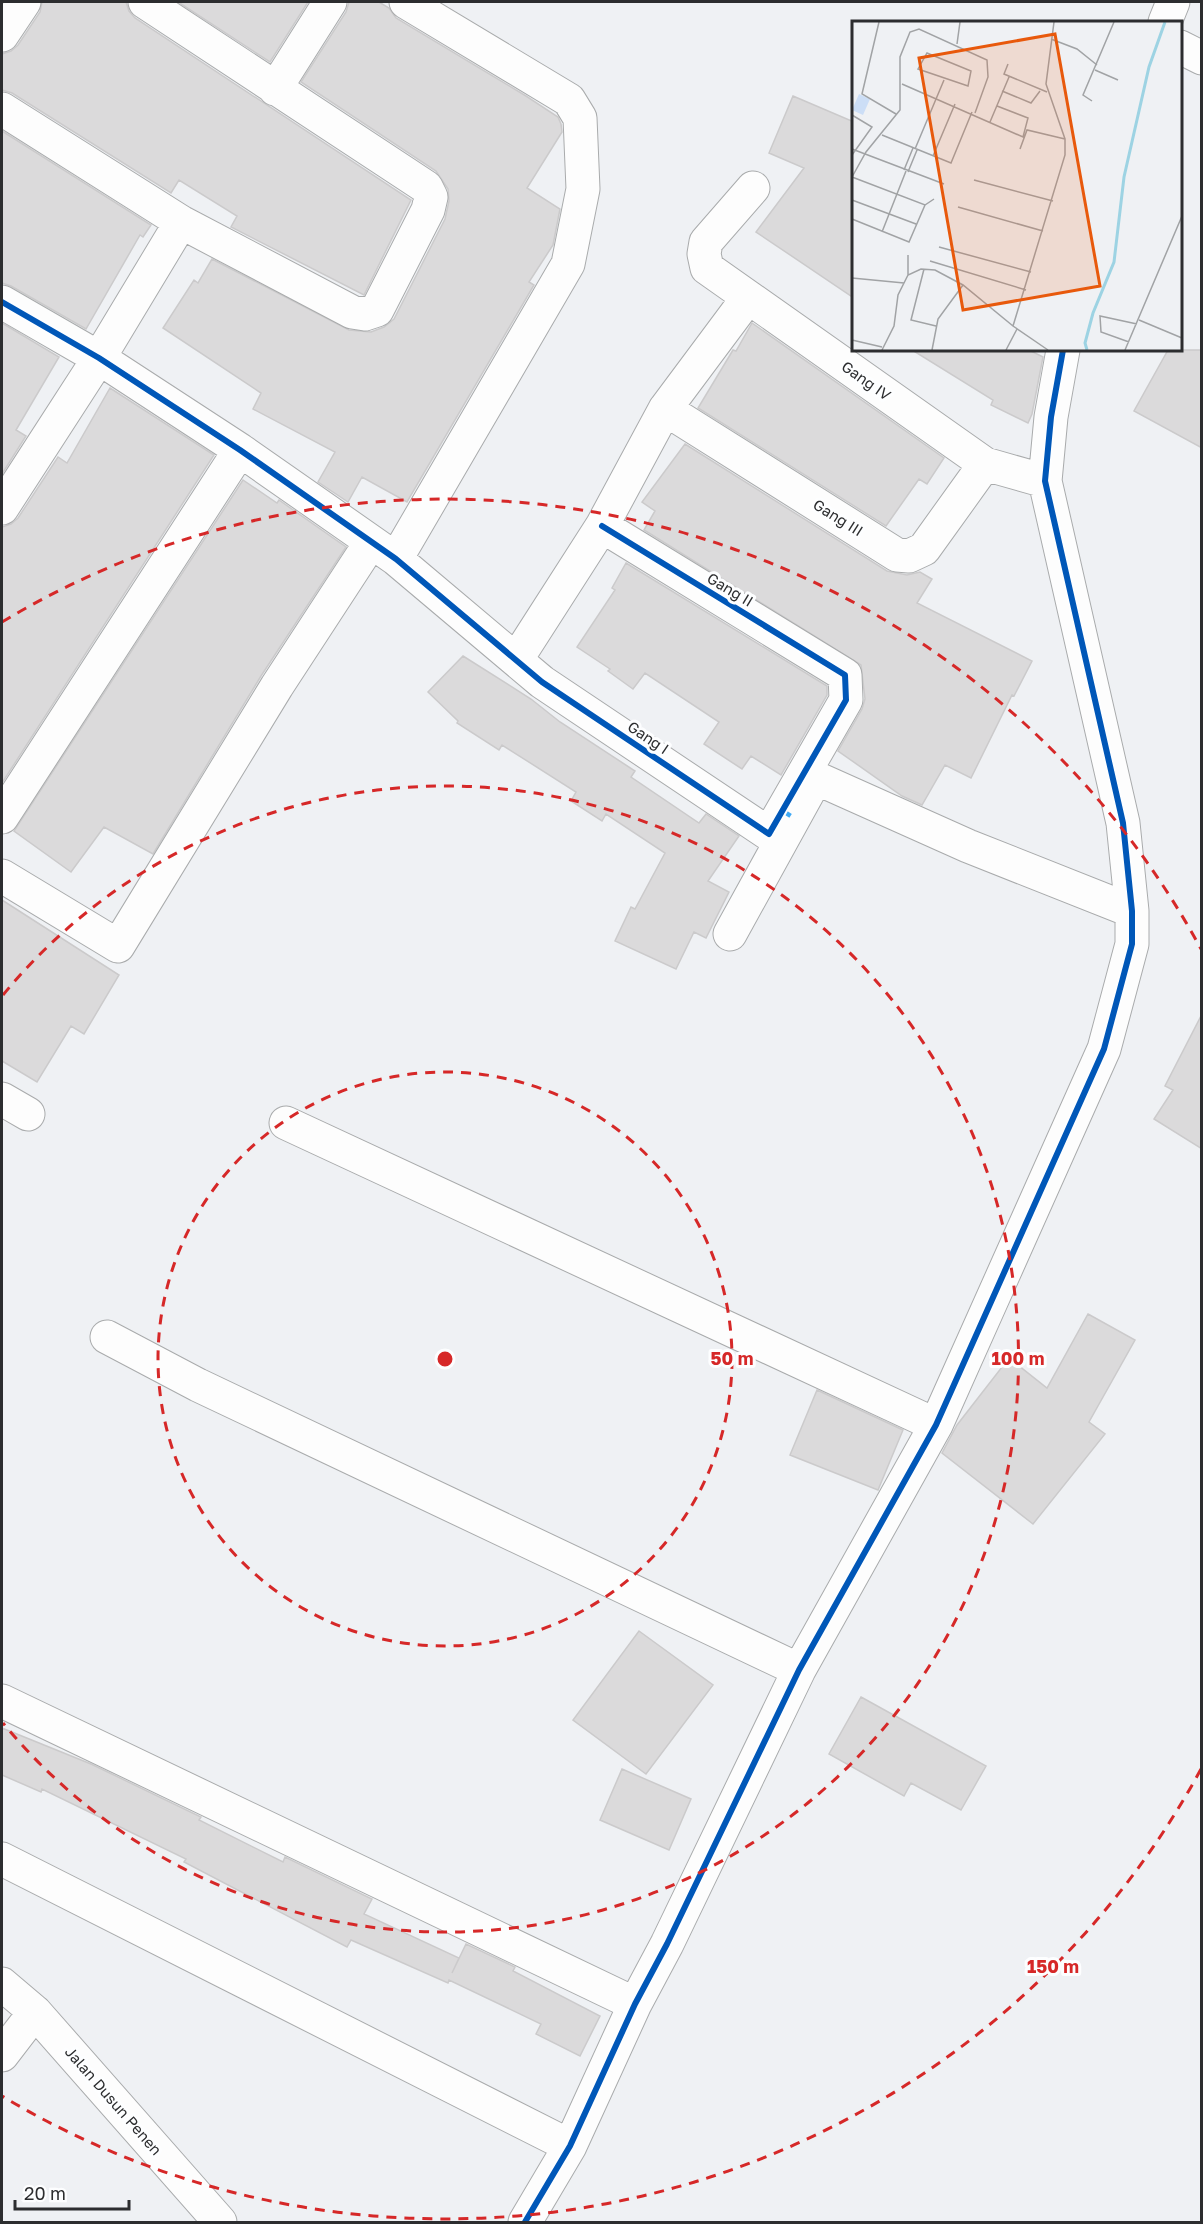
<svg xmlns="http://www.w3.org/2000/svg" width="1203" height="2224" viewBox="0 0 1203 2224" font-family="'Golos Text',sans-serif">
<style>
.building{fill:#dbdadb;stroke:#cbcacb;stroke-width:1.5}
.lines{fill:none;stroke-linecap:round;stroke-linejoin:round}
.minor-casing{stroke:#a9abac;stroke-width:35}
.minor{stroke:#fdfdfd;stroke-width:33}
.quiet{stroke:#3fa9f5;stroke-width:4.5;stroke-dasharray:9 4.5;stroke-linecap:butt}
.cycleway-casing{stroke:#fdfeff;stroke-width:10}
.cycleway{stroke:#0057b8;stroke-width:6}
.ring{fill:none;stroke:#d62828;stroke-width:3;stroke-dasharray:10 8}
.labels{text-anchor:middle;stroke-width:6;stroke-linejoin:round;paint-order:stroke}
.street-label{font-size:15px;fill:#2c2d2f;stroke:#fdfeff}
.inset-river{fill:none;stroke:#9dd3e3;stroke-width:3}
.inset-road{fill:none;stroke:#a1a3a5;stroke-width:1.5}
.view{fill:#e8590c;fill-opacity:0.15;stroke:#e8590c;stroke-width:3}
.inset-edge{fill:none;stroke:#2c2d2f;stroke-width:3}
.centre{fill:#d62828;stroke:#fdfeff;stroke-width:3}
.ring-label{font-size:18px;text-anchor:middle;font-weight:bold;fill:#d62828;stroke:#fdfeff;stroke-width:6;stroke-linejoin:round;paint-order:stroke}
</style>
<rect width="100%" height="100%" fill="#eff1f4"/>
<path class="building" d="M 42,2 L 126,2 L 129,11 L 135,18 L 411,200 L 364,295 L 231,227 L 237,216 L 179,180 L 171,193 L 12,93 L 2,90 L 2,54 L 11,51 L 18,45 L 40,12 Z
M 178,2 L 308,2 L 270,62 Z
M 349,2 L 379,2 L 389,8 L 396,18 L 526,96 L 558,117 L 561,124 L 562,132 L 527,188 L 560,209 L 553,245 L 529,282 L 534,285 L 407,502 L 362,477 L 348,502 L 318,482 L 335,452 L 253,409 L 261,393 L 163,328 L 194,280 L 198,283 L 212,259 L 349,330 L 371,332 L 384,327 L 394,319 L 445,219 L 449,201 L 448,189 L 436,171 L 301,82 L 346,12 Z
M 793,96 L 854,122 L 854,298 L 756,232 L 804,168 L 769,153 Z
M 2,131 L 151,225 L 143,237 L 140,235 L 86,329 L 11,286 L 2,283 Z
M 2,323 L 59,357 L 16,430 L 26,436 L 2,474 Z
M 752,323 L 944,458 L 927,484 L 919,479 L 886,526 L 698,408 L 733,350 L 736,351 Z
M 912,350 L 1029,350 L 1043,357 L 1032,414 L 1028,423 L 991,405 L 993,400 Z
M 1168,350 L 1202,350 L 1202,448 L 1134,411 Z
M 110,388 L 214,455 L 2,783 L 2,527 L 11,524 L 18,518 L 58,457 L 67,463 Z
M 685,444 L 887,571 L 907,575 L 920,572 L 932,579 L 917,603 L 1032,661 L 1014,696 L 1012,695 L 971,778 L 945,765 L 922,805 L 902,796 L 838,751 L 862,709 L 865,699 L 861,665 L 644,530 L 655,511 L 642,502 Z
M 243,480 L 277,503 L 279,500 L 346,547 L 261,676 L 153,854 L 104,827 L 71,872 L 14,831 Z
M 626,563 L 827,686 L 827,695 L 781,775 L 751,756 L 742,769 L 704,744 L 719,722 L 645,673 L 633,689 L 608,671 L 610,669 L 577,647 L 615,590 L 612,588 Z
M 463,656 L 531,699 L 560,722 L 635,771 L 631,777 L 699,823 L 706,814 L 739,836 L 708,881 L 729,892 L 706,938 L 694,932 L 676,969 L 615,941 L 631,907 L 635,909 L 665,853 L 606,814 L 602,821 L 571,801 L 576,792 L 502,745 L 499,750 L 457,723 L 458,721 L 428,692 Z
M 2,900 L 119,975 L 84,1034 L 71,1026 L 37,1082 L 2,1061 Z
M 1202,1014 L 1202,1149 L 1154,1119 L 1173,1090 L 1165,1086 Z
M 1088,1314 L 1135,1340 L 1089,1422 L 1105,1434 L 1033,1524 L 942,1453 L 957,1425 L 1009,1358 L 1047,1388 Z
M 817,1390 L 903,1430 L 878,1490 L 790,1455 Z
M 639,1631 L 713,1685 L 646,1774 L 573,1720 Z
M 861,1697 L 986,1766 L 961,1810 L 911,1783 L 904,1796 L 829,1754 Z
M 2,1728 L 91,1764 L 201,1817 L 199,1820 L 283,1862 L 285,1857 L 372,1899 L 364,1914 L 459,1958 L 452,1973 L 466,1944 L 515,1967 L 513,1971 L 600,2016 L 580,2056 L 536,2034 L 541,2024 L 449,1980 L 448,1983 L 351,1940 L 347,1947 L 184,1862 L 186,1859 L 42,1789 L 41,1792 L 2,1775 Z
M 622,1769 L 691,1799 L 669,1850 L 600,1820 Z"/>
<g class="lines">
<g class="minor-casing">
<path id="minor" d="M 1165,22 L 1173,2
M 2,35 L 24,2
M 1180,47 L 1202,58
M 275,89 L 330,2
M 2,109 L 181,222 L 352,312 L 365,314 L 377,310 L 428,210 L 431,197 L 426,187 L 145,2
M 753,188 L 706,242 L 704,254 L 707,268 L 985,464 L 1045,481
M 2,302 L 99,358 L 240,450 L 396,559 L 542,682 L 769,834 L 846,700 L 845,675 L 602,526
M 665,409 L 897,555 L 909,556 L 924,549 L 985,464
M 2,508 L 99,358 L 181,222
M 396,559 L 568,264 L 583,189 L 580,118 L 569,100 L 406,2
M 516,660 L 602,526 L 665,409 L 747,299
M 2,817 L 240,450
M 2,876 L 118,946 L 277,686 L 371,542
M 730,934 L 816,778 L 968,846 L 1132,911
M 2,1099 L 28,1114
M 286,1123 L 936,1425
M 107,1337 L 198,1385 L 799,1670
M 2,1701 L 635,2004
M 2,1859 L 570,2146
M 2,1984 L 35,2012 L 220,2222
M 2,2055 L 35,2012
M 525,2222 L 570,2146 L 635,2004 L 667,1944 L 799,1670 L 936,1425 L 1104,1049 L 1132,944 L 1132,911 L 1123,823 L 1045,481 L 1051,417 L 1063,350"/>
</g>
<use href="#minor" class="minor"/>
<path class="quiet" d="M 783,811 L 794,818"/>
<g class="cycleway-casing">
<path id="cycleway" d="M 2,302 L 99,358 L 240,450 L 396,559 L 542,682 L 769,834 L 846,700 L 845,675 L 602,526
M 525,2222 L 570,2146 L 635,2004 L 667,1944 L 799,1670 L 936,1425 L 1104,1049 L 1132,944 L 1132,911 L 1123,823 L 1045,481 L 1051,417 L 1063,350"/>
</g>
<use href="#cycleway" class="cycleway"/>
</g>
<g class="ring">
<circle cx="445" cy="1359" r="287"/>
<path d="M3 995A573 573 0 1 1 3 1723"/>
<path d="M1201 1769A860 860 0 0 1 2 2096M2 622A860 860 0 0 1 1201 949"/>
</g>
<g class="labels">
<g class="street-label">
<text transform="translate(866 381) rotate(35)" y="5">Gang IV</text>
<text transform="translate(838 518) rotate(32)" y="5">Gang III</text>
<text transform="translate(730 590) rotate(31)" y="5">Gang II</text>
<text transform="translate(648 738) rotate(34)" y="5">Gang I</text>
<text transform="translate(113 2101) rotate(49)" y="5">Jalan Dusun Penen</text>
</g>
</g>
<g transform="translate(852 21)">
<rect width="330" height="330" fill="#eff1f4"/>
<path d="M 7,73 L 18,78 L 11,94 L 0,89 Z" fill="#ccdef6"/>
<path class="inset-river" d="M 235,329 L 233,322 L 241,292 L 262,241 L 272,156 L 297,46 L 313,1"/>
<path class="inset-road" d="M 27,1 L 10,73 L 44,93M 199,18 L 225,28 L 245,44M 105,23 L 108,1M 75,32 L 119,50 L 116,65 L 66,48 ZM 156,43 L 152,53 L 195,71M 243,49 L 266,59M 50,63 L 171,116 L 176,97 L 145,85M 150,70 L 179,82 L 188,70M 240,80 L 231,74 L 262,1M 0,94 L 20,106 L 0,134M 138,101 L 157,56M 30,114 L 99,142 L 120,91M 0,128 L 92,163M 63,128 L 92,59M 168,128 L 175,109 L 213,118M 81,135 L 103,83M 52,149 L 61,127M 56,151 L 65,129M 0,156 L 14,131 L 48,89 L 48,36 L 58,11 L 67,8 L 135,39 L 136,56 L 123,92M 0,156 L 73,184 L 82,178M 122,159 L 201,180M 0,179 L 64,203M 106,186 L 191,210M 0,198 L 57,221 L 73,184M 30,211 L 54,150M 87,226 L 179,251M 78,240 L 174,269M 72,248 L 59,299 L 84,305M 56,254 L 56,234M 0,257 L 52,262M 287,299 L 330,317M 0,319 L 30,326M 277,321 L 249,311 L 248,295 L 285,303M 30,329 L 42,305 L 46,274 L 56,254 L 69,248 L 83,249 L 111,264 L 161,305M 80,329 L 86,298 L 111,264M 154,329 L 165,308M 196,329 L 161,305 L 213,134 L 213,118 L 194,63 L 202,1M 273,329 L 330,195"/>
<path class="view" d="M 203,13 L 248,265 L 111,289 L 67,37 Z"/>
<rect width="330" height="330" class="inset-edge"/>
</g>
<circle cx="445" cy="1359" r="9" class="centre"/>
<g class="ring-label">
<text x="732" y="1365">50 m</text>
<text x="1018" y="1365">100 m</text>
<text x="1053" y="1973">150 m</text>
</g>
<rect width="1203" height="2224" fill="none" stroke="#2c2d2f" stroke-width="6"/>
<path d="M15 2200v9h114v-9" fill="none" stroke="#2c2d2f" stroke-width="3"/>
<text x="24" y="2200" font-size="18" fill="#2c2d2f" stroke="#fdfeff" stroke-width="4.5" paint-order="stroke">20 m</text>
</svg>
